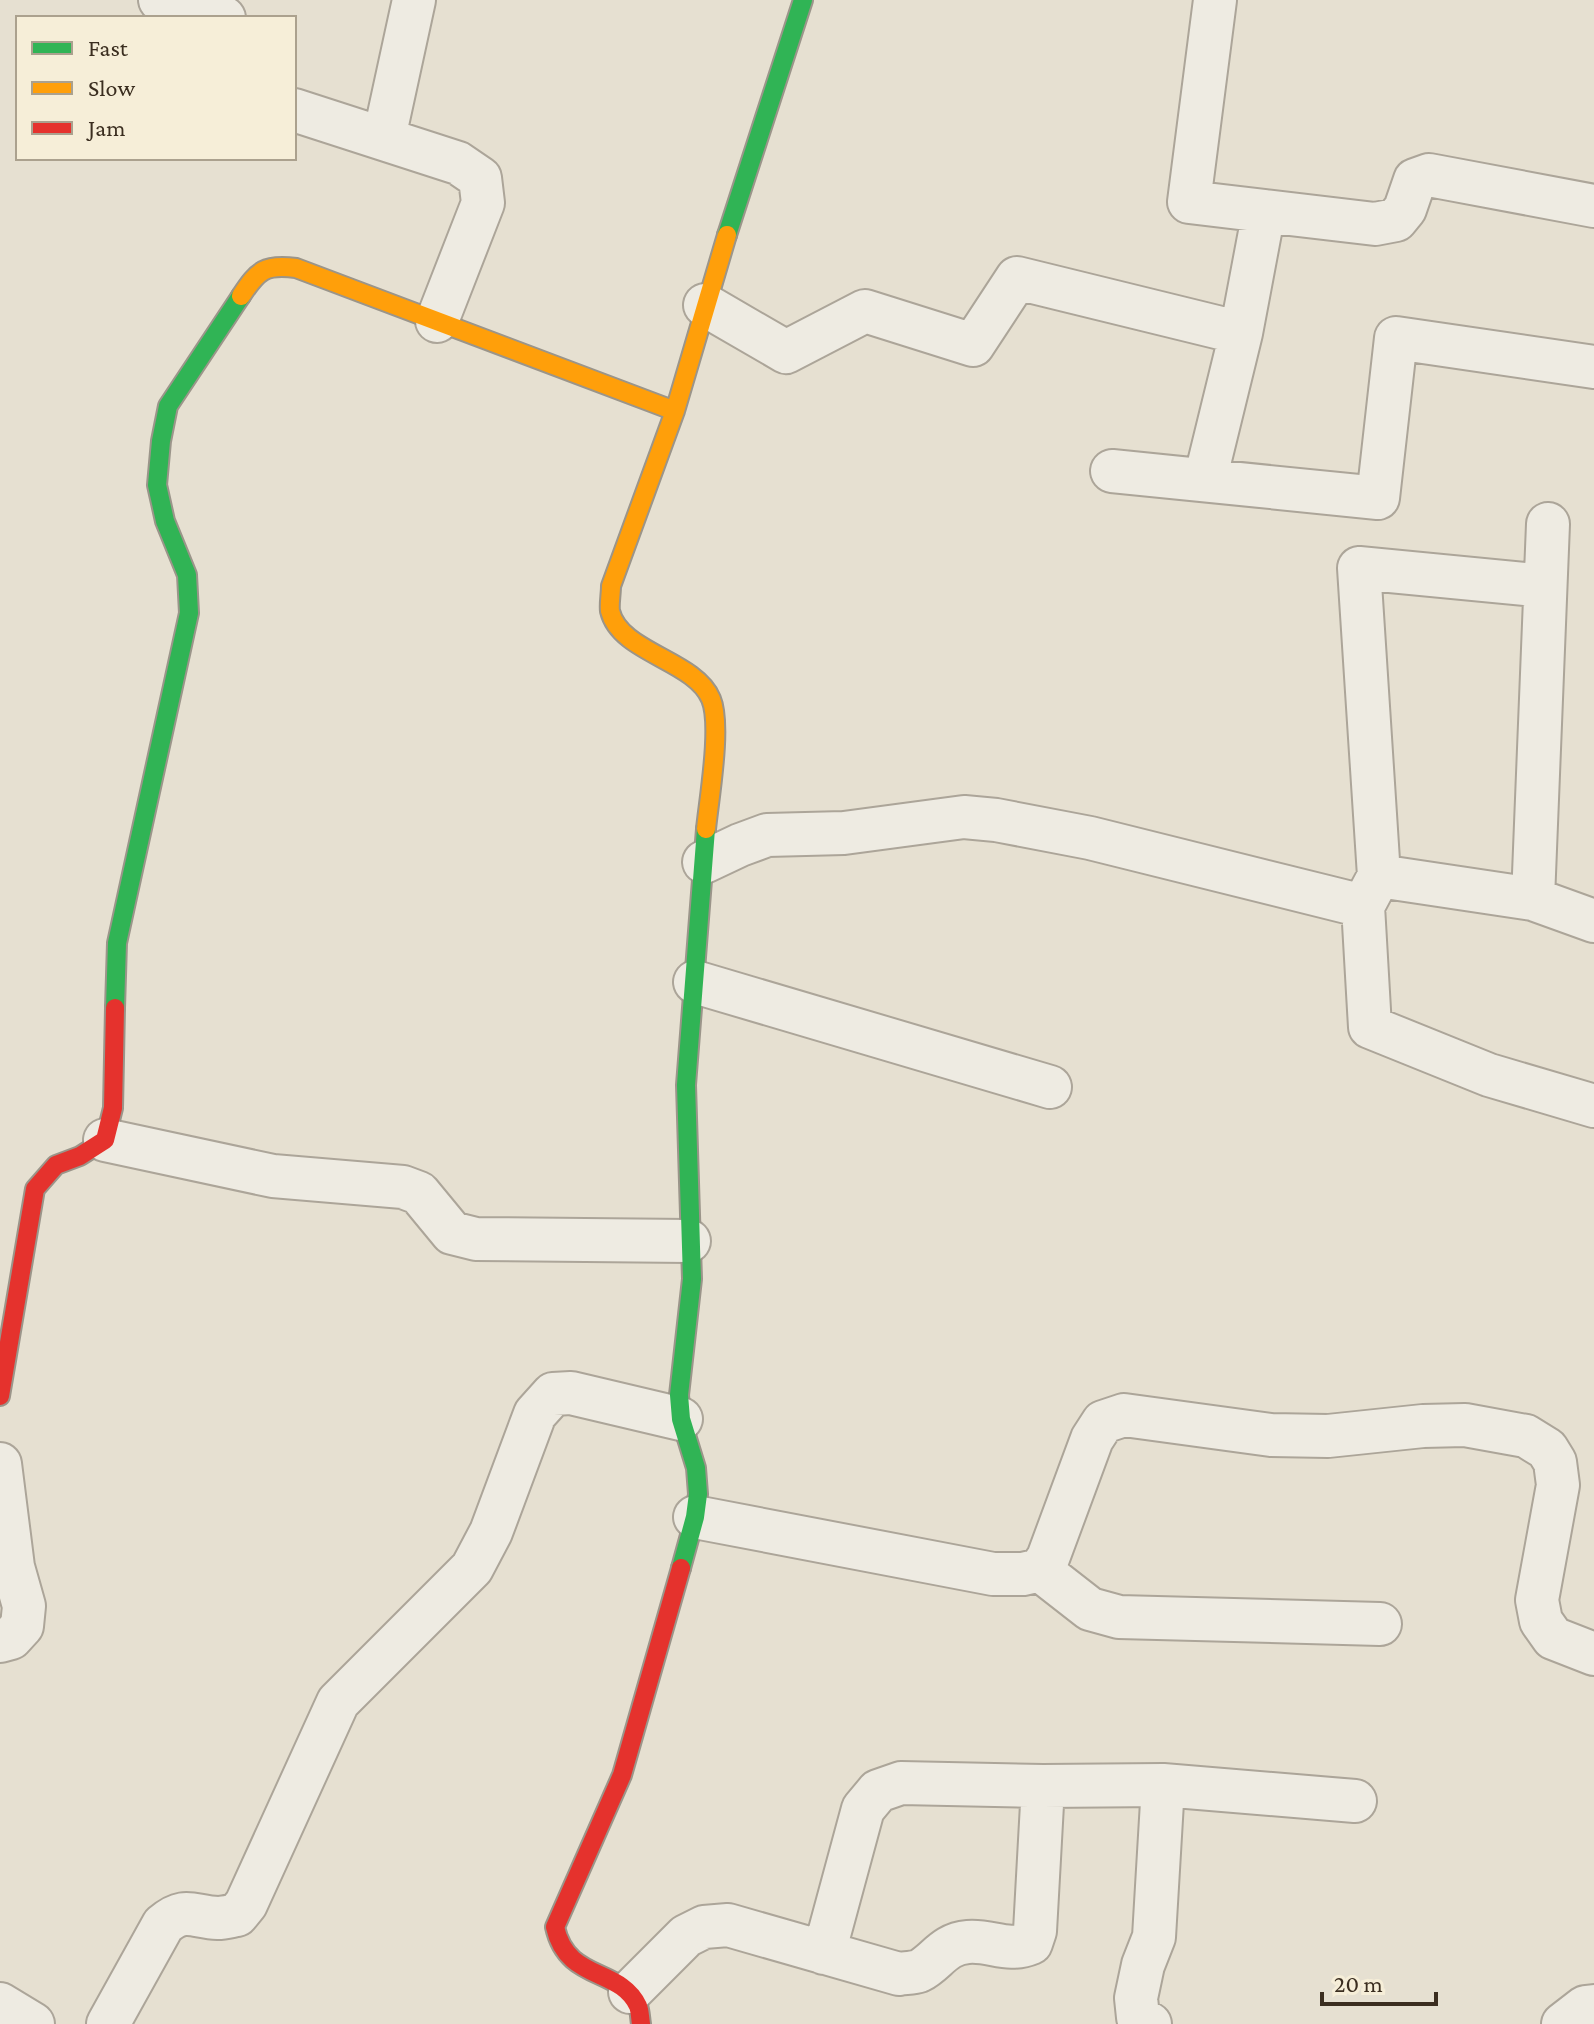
<svg xmlns="http://www.w3.org/2000/svg" width="1594" height="2024" viewBox="0 0 1594 2024" font-family="'Crimson Pro',serif">
<style>
.lines{fill:none;stroke-linecap:round;stroke-linejoin:round}
.street-casing{stroke:#aca599;stroke-width:46}
.fast-casing{stroke:#9b958a;stroke-width:22}
.slow-casing{stroke:#9b958a;stroke-width:22}
.jam-casing{stroke:#9b958a;stroke-width:22}
.street{stroke:#eeebe2;stroke-width:42}
.fast{stroke:#30b455;stroke-width:18}
.slow{stroke:#ff9f0a;stroke-width:18}
.jam{stroke:#e5322d;stroke-width:18}
</style>
<rect width="100%" height="100%" fill="#e6e0d1"/>
<g class="lines">
<g class="street-casing">
<path id="street" d="M 160,0 L 224,18
M 1215,0 L 1189,202 L 1375,224 L 1396,220 L 1405,209 L 1415,180 L 1429,175 L 1594,206
M 294,110 L 458,163 L 480,178 L 483,203 L 437,321
M 384,138 L 414,0
M 705,305 L 786,352 L 865,311 L 973,345 L 1017,278 L 1241,333
M 1112,471 L 1378,498 L 1396,338 L 1594,367
M 1205,480 L 1241,333 L 1264,211
M 704,862 L 740,845 L 767,835 L 844,833 L 964,817 L 996,820 L 1090,838 L 1363,906 L 1370,1027 L 1489,1075 L 1594,1106
M 1379,876 L 1533,899 L 1594,921
M 1533,899 L 1548,524
M 1363,906 L 1379,876 L 1359,568 L 1545,586
M 695,982 L 1050,1087
M 105,1140 L 273,1176 L 403,1187 L 419,1193 L 452,1233 L 476,1239 L 689,1241
M 0,1464 L 13,1567 L 24,1606 L 22,1626 L 11,1638 L 0,1641
M 695,1517 L 993,1574 L 1023,1574 L 1040,1570 L 1048,1558 L 1092,1439 L 1103,1422 L 1124,1415 L 1271,1435 L 1328,1436 L 1423,1426 L 1465,1425 L 1526,1436 L 1547,1449 L 1555,1462 L 1558,1485 L 1537,1600 L 1541,1621 L 1553,1638 L 1594,1654
M 1040,1570 L 1090,1609 L 1119,1617 L 1380,1624
M 824,1953 L 863,1809 L 878,1791 L 901,1783 L 1043,1786 L 1163,1785 L 1355,1801
M 630,1992 L 686,1936 L 704,1927 L 728,1925 L 899,1974 C 905,1973 913,1973 919,1971 C 937,1962 943,1944 968,1942 C 992,1940 1007,1953 1031,1943 L 1035,1931 L 1043,1786
M 0,2004 L 33,2024
M 108,2024 L 163,1925 C 185,1906 193,1917 218,1918 C 224,1918 231,1916 237,1915 L 246,1904 L 338,1702 L 472,1568 L 491,1532 L 535,1414 L 553,1394 L 571,1393 L 681,1419
M 1150,2024 L 1138,2017 L 1136,1998 L 1143,1965 L 1154,1937 L 1163,1785
M 1563,2024 L 1585,2007 L 1594,2006"/>
</g>
<g class="fast-casing">
<path id="fast" d="M 727,235 L 803,0
M 115,1008 L 117,943 L 189,613 L 187,575 L 165,521 L 157,485 L 161,441 L 168,406 L 241,296
M 681,1568 L 695,1517 L 698,1494 L 696,1468 L 681,1419 L 679,1395 L 692,1279 L 686,1085 L 706,829"/>
</g>
<g class="slow-casing">
<path id="slow" d="M 241,296 C 258,270 265,264 296,268 L 675,411
M 706,829 C 709,799 722,725 711,699 C 695,660 620,653 610,611 C 609,604 611,594 611,586 L 675,411 L 727,235"/>
</g>
<g class="jam-casing">
<path id="jam" d="M 0,1396 L 35,1189 L 56,1165 L 80,1156 L 105,1140 L 113,1108 L 115,1008
M 641,2024 C 640,2018 640,2011 638,2006 C 620,1967 567,1982 555,1927 L 622,1775 L 681,1568"/>
</g>
<use href="#street" class="street"/>
<use href="#fast" class="fast"/>
<use href="#slow" class="slow"/>
<use href="#jam" class="jam"/>
</g>
<rect x="16" y="16" width="280" height="144" fill="#f6eed8" stroke="#aba18e" stroke-width="2"/>
<rect x="32" y="42" width="40" height="12" fill="#30b455" stroke="#aba18e" stroke-width="2"/>
<text x="88" y="56" font-size="24" fill="#3b2e20">Fast</text>
<rect x="32" y="82" width="40" height="12" fill="#ff9f0a" stroke="#aba18e" stroke-width="2"/>
<text x="88" y="96" font-size="24" fill="#3b2e20">Slow</text>
<rect x="32" y="122" width="40" height="12" fill="#e5322d" stroke="#aba18e" stroke-width="2"/>
<text x="88" y="136" font-size="24" fill="#3b2e20">Jam</text>
<path d="M1322 1992v12h114v-12" fill="none" stroke="#3b2e20" stroke-width="4"/>
<text x="1334" y="1992" font-size="24" fill="#3b2e20" stroke="#f6eed8" stroke-width="6" paint-order="stroke">20 m</text>
</svg>
